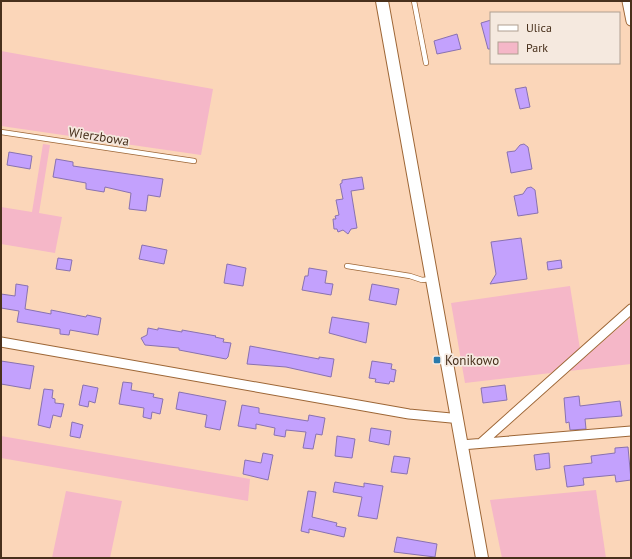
<svg xmlns="http://www.w3.org/2000/svg" width="632" height="559" viewBox="0 0 632 559" font-family="'PT Sans',sans-serif">
<style>
.green{fill:#f5b7c8}
.building{fill:#c3a1fd;stroke:#8972b0}
.lines{fill:none;stroke-linecap:round;stroke-linejoin:round}
.lane-casing{stroke:#9d6636;stroke-width:6}
.street-casing{stroke:#9d6636;stroke-width:11}
.secondary-casing{stroke:#9d6636;stroke-width:14}
.lane{stroke:#fff;stroke-width:4.5}
.street{stroke:#fff;stroke-width:9}
.secondary{stroke:#fff;stroke-width:12}
.poi-dot{fill:#2a7aab;stroke:#f5e9df;stroke-width:1.5}
.labels{text-anchor:middle;stroke-width:3.5;stroke-linejoin:round;paint-order:stroke}
.street-label{font-size:13px;fill:#48301c;stroke:#f5e9df}
.poi-label{font-size:13px;fill:#48301c;stroke:#f5e9df;text-anchor:start}
</style>
<rect width="100%" height="100%" fill="#fbd6b9"/>
<path class="green" d="M 1,51 L 213,89 L 201,155 L 1,126 Z
M 43,144 L 50,145 L 39,213 L 62,217 L 55,253 L 1,244 L 1,207 L 32,212 Z
M 570,286 L 580,349 L 551,373 L 465,383 L 451,303 Z
M 631,317 L 631,364 L 569,371 Z
M 1,436 L 250,479 L 248,501 L 1,458 Z
M 596,490 L 606,558 L 502,558 L 490,500 Z
M 66,491 L 122,501 L 110,558 L 52,558 Z"/>
<path class="building" d="M 491,20 L 491,49 L 488,49 L 481,23 Z
M 457,34 L 461,49 L 437,54 L 434,41 Z
M 526,87 L 530,107 L 520,109 L 515,89 Z
M 524,144 L 528,147 L 532,169 L 511,173 L 507,152 L 515,151 L 520,145 Z
M 9,152 L 32,156 L 30,169 L 7,165 Z
M 56,159 L 73,162 L 73,166 L 163,179 L 160,197 L 148,195 L 146,211 L 129,209 L 131,193 L 105,187 L 104,192 L 86,189 L 86,183 L 53,177 Z
M 362,177 L 364,189 L 351,191 L 357,228 L 351,229 L 348,234 L 343,230 L 338,232 L 337,229 L 334,229 L 333,219 L 336,219 L 335,216 L 339,215 L 336,200 L 343,199 L 340,184 L 342,183 L 342,180 Z
M 531,187 L 535,190 L 538,213 L 518,216 L 514,196 L 523,194 L 527,188 Z
M 521,238 L 527,279 L 490,284 L 496,274 L 491,242 Z
M 142,245 L 167,250 L 164,264 L 139,259 Z
M 58,258 L 72,260 L 70,271 L 56,269 Z
M 561,260 L 562,268 L 548,270 L 547,262 Z
M 227,264 L 246,268 L 243,286 L 224,283 Z
M 309,268 L 327,271 L 325,283 L 333,284 L 331,295 L 302,290 L 305,276 L 308,276 Z
M 16,284 L 28,286 L 25,309 L 51,314 L 51,310 L 86,317 L 87,315 L 101,318 L 98,335 L 70,330 L 69,335 L 60,334 L 60,329 L 17,322 L 19,311 L 1,308 L 1,294 L 15,296 Z
M 372,284 L 399,289 L 396,305 L 369,300 Z
M 332,317 L 369,323 L 366,343 L 329,333 Z
M 148,328 L 158,330 L 158,328 L 182,332 L 182,330 L 216,336 L 215,337 L 224,339 L 223,342 L 231,343 L 228,357 L 226,359 L 179,350 L 179,348 L 145,345 L 141,338 L 147,335 Z
M 250,346 L 319,359 L 319,357 L 334,359 L 331,377 L 286,367 L 247,364 Z
M 1,361 L 34,366 L 30,389 L 1,384 Z
M 372,361 L 392,364 L 391,369 L 396,370 L 394,382 L 390,381 L 389,384 L 375,382 L 376,379 L 369,378 Z
M 123,382 L 132,383 L 131,390 L 154,394 L 153,397 L 163,399 L 160,414 L 152,412 L 151,419 L 143,417 L 144,408 L 119,404 Z
M 83,385 L 98,388 L 95,403 L 89,401 L 88,407 L 79,405 Z
M 505,385 L 507,400 L 483,403 L 481,388 Z
M 44,389 L 53,390 L 52,398 L 55,399 L 55,403 L 64,404 L 61,417 L 53,415 L 50,428 L 38,425 Z
M 179,392 L 226,401 L 220,430 L 205,427 L 207,415 L 176,409 Z
M 579,396 L 580,406 L 620,401 L 622,416 L 585,419 L 586,429 L 570,430 L 569,422 L 566,423 L 564,398 Z
M 242,405 L 259,408 L 259,413 L 289,418 L 308,421 L 309,415 L 325,418 L 322,435 L 316,434 L 313,449 L 303,448 L 306,432 L 286,430 L 285,437 L 274,435 L 275,428 L 256,424 L 256,429 L 238,426 Z
M 72,422 L 83,425 L 80,438 L 70,436 Z
M 371,428 L 391,431 L 389,445 L 369,441 Z
M 337,436 L 355,439 L 352,458 L 335,456 Z
M 628,447 L 631,480 L 616,482 L 615,475 L 583,478 L 584,485 L 567,487 L 564,466 L 592,463 L 591,456 L 615,453 L 615,448 Z
M 263,453 L 273,455 L 268,480 L 243,474 L 245,460 L 261,463 Z
M 549,453 L 550,468 L 536,470 L 534,455 Z
M 394,456 L 410,458 L 407,474 L 391,472 Z
M 335,482 L 364,487 L 364,483 L 383,486 L 377,519 L 358,516 L 362,497 L 333,492 Z
M 308,491 L 316,492 L 312,517 L 337,523 L 336,526 L 346,528 L 344,537 L 309,529 L 309,533 L 301,531 Z
M 397,537 L 437,544 L 435,557 L 394,552 Z"/>
<g class="lines">
<g class="lane-casing">
<path id="lane" d="M 414,1 L 426,63
M 1,132 L 194,161
M 347,266 L 410,276 L 422,280 L 431,279"/>
</g>
<g class="street-casing">
<path id="street" d="M 627,1 L 631,21
M 1,342 L 409,414 L 451,418 L 456,417
M 481,443 L 631,309
M 461,445 L 631,431"/>
</g>
<g class="secondary-casing">
<path id="secondary" d="M 382,1 L 482,558"/>
</g>
<use href="#lane" class="lane"/>
<use href="#street" class="street"/>
<use href="#secondary" class="secondary"/>
</g>
<rect class="poi-dot" x="433" y="356" width="8" height="8" rx="2"/>
<g class="labels">
<g class="street-label">
<text transform="translate(99 136) rotate(9)" y="5">Wierzbowa</text>
</g>
<g class="poi-label">
<text x="445" y="365">Konikowo</text>
</g>
</g>
<rect width="632" height="559" fill="none" stroke="#48301c" stroke-width="4"/>
<rect x="490" y="12" width="130" height="52" fill="#f5e9df" stroke="#b09f91"/>
<rect x="498" y="25" width="20" height="6" fill="#ffffff" stroke="#b09f91"/>
<text x="526" y="32" font-size="12" fill="#48301c">Ulica</text>
<rect x="498" y="42" width="20" height="12" fill="#f5b7c8" stroke="#b09f91"/>
<text x="526" y="52" font-size="12" fill="#48301c">Park</text>
</svg>
